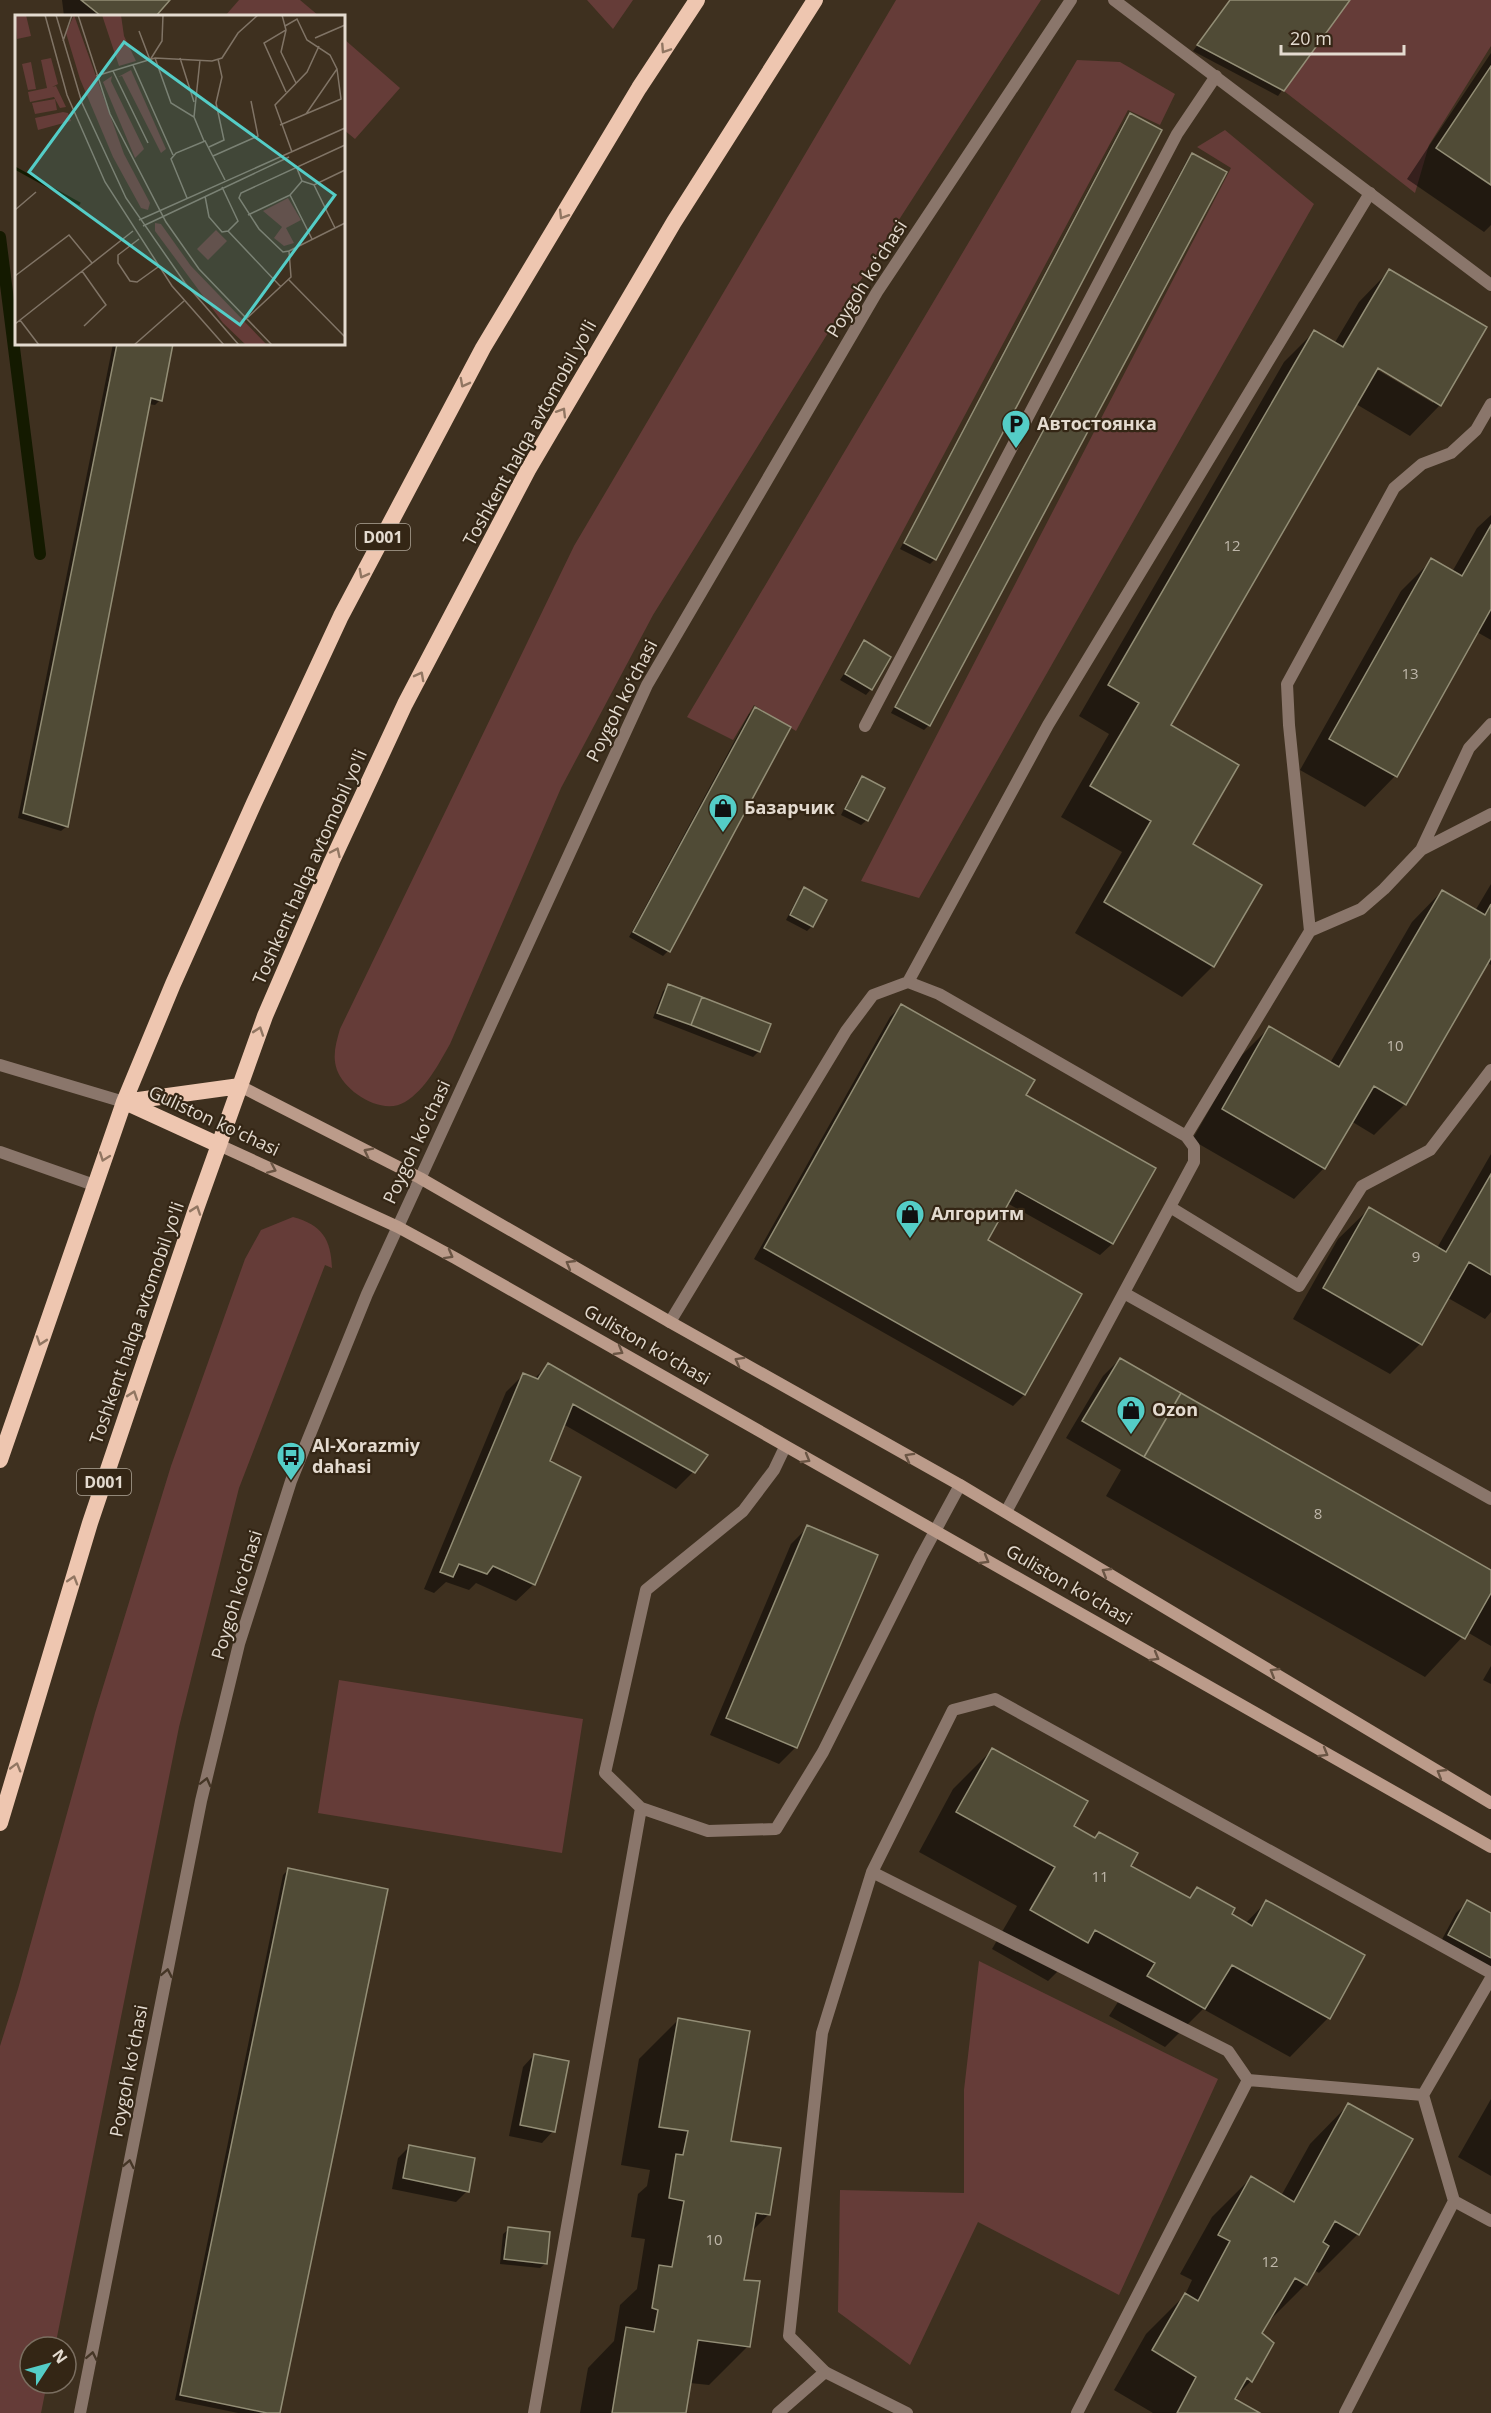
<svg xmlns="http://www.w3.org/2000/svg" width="1491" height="2413" viewBox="0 0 1491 2413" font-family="'Open Sans',sans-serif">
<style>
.green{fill:#653c38}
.shadow{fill:#0007;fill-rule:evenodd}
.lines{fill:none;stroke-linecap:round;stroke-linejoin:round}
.stream{stroke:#141a00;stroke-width:12}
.building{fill:#504b36;stroke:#938e76;stroke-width:1.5}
.service{stroke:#8a766b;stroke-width:12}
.minor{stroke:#8a766b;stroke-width:12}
.tertiary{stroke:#8a766b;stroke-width:12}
.secondary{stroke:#bb9b8a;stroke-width:12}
.trunk{stroke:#eec6b0;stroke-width:16}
.oneway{stroke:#917662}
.oneway2{stroke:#6a5544}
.oneway3{stroke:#453626}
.labels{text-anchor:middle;stroke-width:4.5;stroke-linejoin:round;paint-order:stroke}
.number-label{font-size:15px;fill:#bfb7aa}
.shield{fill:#342615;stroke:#afa598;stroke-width:1.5}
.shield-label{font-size:16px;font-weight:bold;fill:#e4dbd0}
.street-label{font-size:18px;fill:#e4dbd0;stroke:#342615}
.poi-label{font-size:18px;font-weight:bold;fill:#e4dbd0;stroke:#342615;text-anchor:start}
.inset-river{fill:none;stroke:#141a00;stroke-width:3}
.inset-road{fill:none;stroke:#807466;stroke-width:1.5}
.view{fill:#54cdc7;fill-opacity:0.15;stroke:#54cdc7;stroke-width:3}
.inset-edge{fill:none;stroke:#e4dbd0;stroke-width:3}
</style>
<rect width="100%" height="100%" fill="#3e301f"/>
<path class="green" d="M 239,0 L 300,0 L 319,16 L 225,16 Z
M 587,0 L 633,0 L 613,29 Z
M 896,0 L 1041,0 L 882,246 L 653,615 L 561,788 L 450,1044 C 438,1065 426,1089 405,1102 C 382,1116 345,1092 337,1070 C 332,1056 336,1043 340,1029 L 574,546 Z
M 1350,0 L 1491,0 L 1491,46 L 1429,145 L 1415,193 L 1284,91 Z
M 344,39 L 400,88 L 355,139 L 344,130 Z
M 1077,60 L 1120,62 L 1175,94 L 1160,125 L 1128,110 L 796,731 L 754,705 L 733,740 L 687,717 Z
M 1225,130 L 1314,204 L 919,898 L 861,881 L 1231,168 L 1197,147 Z
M 293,1217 C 322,1225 331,1239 332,1268 L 325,1265 L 239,1488 L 179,1727 L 55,2347 L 30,2347 L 30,2383 L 47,2383 L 41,2413 L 0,2413 L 0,2046 L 18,1989 L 95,1713 L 171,1466 L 245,1259 L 261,1230 Z
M 339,1680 L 583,1719 L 562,1853 L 318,1813 Z
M 979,1961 L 1218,2079 L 1119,2295 L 978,2222 L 910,2365 L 838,2312 L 840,2190 L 964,2193 L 964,2090 Z"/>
<path class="shadow" d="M 62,0 L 168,0 L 154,16 L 64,16 Z
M 1231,0 L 1348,0 L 1278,96 L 1193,51 Z
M 1491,53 L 1491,225 L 1484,232 L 1407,179 Z
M 1130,115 L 935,559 L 930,564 L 900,549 L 1125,120 Z
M 1192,154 L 929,725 L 924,730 L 891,713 L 1187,160 Z
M 1389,271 L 1440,405 L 1410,436 L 1356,404 L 1169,726 L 1213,966 L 1182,997 L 1075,933 L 1122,852 L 1061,817 L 1109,734 L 1079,716 L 1284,362 L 1314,332 L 1334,344 L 1359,302 ZM 1372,363 L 1433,399 L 1433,403 L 1371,366 Z
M 113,344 L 171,344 L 160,400 L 155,405 L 148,404 L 67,826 L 61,831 L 18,818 Z
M 1491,515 L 1491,640 L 1477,632 L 1395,776 L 1365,807 L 1300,770 L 1401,591 L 1432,560 L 1452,572 L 1477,528 Z
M 865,642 L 871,689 L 866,695 L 840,680 Z
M 755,709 L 789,728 L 668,951 L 663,956 L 629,937 L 749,714 Z
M 862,778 L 867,820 L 861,825 L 841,815 L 857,783 Z
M 1491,884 L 1491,965 L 1487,962 L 1405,1104 L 1374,1135 L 1351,1121 L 1324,1168 L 1294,1199 L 1192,1140 L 1239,1058 L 1269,1028 L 1330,1063 L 1412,922 L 1442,891 L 1475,911 Z
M 804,889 L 812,926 L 807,931 L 786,920 L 799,895 Z
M 669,986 L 759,1051 L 753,1057 L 653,1018 L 663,991 Z
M 901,1006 L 1024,1096 L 1154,1168 L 1112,1244 L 1100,1255 L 1007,1203 L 986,1241 L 1080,1294 L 1024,1395 L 1013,1406 L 754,1259 L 890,1017 Z
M 1491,1154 L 1491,1312 L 1485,1319 L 1448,1298 L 1420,1344 L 1390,1374 L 1293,1319 L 1338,1239 L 1369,1209 L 1437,1248 Z
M 1120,1359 L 1491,1572 L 1491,1646 L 1467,1632 L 1425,1677 L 1106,1496 L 1121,1470 L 1066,1438 L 1103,1376 Z
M 548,1365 L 693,1472 L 676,1489 L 563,1424 L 548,1461 L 534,1584 L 516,1601 L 476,1583 L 469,1590 L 446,1582 L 434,1593 L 424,1589 L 506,1392 L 523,1375 L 534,1379 Z
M 808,1527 L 796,1747 L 779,1764 L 710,1735 L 791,1544 Z
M 1491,1666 L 1491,1684 L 1483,1680 Z
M 992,1750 L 1072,1827 L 1094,1839 L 1099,1834 L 1129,1867 L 1187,1899 L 1197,1889 L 1230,1915 L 1245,1924 L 1266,1902 L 1328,2018 L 1290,2057 L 1203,2009 L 1165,2047 L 1109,2016 L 1118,2002 L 1059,1970 L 1048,1981 L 992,1949 L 1017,1906 L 919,1852 L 953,1789 Z
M 289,1869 L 279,2413 L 238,2413 L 175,2400 L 283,1875 Z
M 1467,1902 L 1491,1915 L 1491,1974 L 1438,1947 L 1456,1913 Z
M 678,2020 L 729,2143 L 769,2214 L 751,2232 L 742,2281 L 748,2346 L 709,2385 L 690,2383 L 684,2413 L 580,2413 L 588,2368 L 614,2341 L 620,2305 L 637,2289 L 645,2239 L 631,2237 L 638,2194 L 647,2186 L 650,2170 L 621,2165 L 639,2059 Z
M 534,2055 L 553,2131 L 542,2143 L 509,2136 L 523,2067 Z
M 1491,2099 L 1491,2176 L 1458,2157 Z
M 1348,2105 L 1358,2234 L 1319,2273 L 1314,2270 L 1306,2284 L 1267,2323 L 1260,2333 L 1251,2381 L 1233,2399 L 1257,2413 L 1153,2413 L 1114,2390 L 1146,2334 L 1185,2295 L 1192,2280 L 1180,2274 L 1212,2217 L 1251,2178 L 1281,2196 L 1310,2144 Z
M 410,2146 L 467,2191 L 456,2202 L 392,2189 L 398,2158 Z
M 509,2229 L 546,2263 L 540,2268 L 500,2264 L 503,2234 Z"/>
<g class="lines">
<path class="stream" d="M 0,237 L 40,554"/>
</g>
<path class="building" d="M 81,0 L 170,0 L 156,16 L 101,16 Z
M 1230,0 L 1350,0 L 1284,91 L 1197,45 Z
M 1491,66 L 1491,185 L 1436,148 Z
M 1130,113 L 1162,130 L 936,560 L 904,543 Z
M 1192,153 L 1227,172 L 930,726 L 895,707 Z
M 1389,269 L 1487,327 L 1441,406 L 1378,368 L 1171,725 L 1239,765 L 1193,844 L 1262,885 L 1214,967 L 1104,902 L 1151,821 L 1090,786 L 1139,703 L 1108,685 L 1314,330 L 1343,347 Z
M 117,344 L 173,344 L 162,401 L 151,398 L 68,827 L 23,813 Z
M 1491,525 L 1491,609 L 1397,777 L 1329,739 L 1431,558 L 1462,576 Z
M 864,640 L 891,657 L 872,690 L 845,674 Z
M 755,707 L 791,727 L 670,952 L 633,932 Z
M 862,776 L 885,788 L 868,821 L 845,809 Z
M 804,887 L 827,900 L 813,927 L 790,915 Z
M 1442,890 L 1485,915 L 1491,904 L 1491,958 L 1406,1105 L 1374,1086 L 1325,1169 L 1222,1109 L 1269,1026 L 1339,1067 Z
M 668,984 L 702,997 L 691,1025 L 657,1013 Z
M 702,997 L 771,1024 L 760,1052 L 691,1025 Z
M 901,1004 L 1035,1080 L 1026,1095 L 1156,1168 L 1113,1244 L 1016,1190 L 988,1240 L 1082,1294 L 1025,1395 L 764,1248 Z
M 1491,1174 L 1491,1275 L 1469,1262 L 1422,1345 L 1323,1288 L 1369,1207 L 1446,1252 Z
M 1120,1358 L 1181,1393 L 1144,1457 L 1082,1421 Z
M 548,1363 L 708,1455 L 695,1473 L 573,1404 L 550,1461 L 581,1477 L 535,1585 L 493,1566 L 487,1574 L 459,1564 L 453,1577 L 440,1572 L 523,1373 L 538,1379 Z
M 1181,1393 L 1491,1570 L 1491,1593 L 1465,1639 L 1144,1457 Z
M 807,1525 L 878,1555 L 797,1748 L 726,1718 Z
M 992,1748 L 1088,1801 L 1074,1826 L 1095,1838 L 1099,1832 L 1138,1853 L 1131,1866 L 1190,1898 L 1197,1887 L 1235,1908 L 1232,1914 L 1252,1926 L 1266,1900 L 1365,1955 L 1330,2019 L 1232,1965 L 1205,2009 L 1147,1976 L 1155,1963 L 1095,1930 L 1088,1943 L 1030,1910 L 1055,1867 L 956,1812 Z
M 288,1868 L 388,1889 L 280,2413 L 267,2413 L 180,2395 Z
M 1467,1900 L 1491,1913 L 1491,1958 L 1448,1935 Z
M 678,2018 L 750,2031 L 731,2141 L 781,2148 L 770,2215 L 756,2213 L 744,2280 L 760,2281 L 750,2347 L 698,2340 L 686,2413 L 612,2413 L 626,2327 L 654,2332 L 658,2310 L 652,2308 L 659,2265 L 672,2267 L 684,2201 L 669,2198 L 676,2154 L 683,2155 L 688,2131 L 659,2127 Z
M 534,2054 L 569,2061 L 555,2132 L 520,2125 Z
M 1348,2103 L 1413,2139 L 1359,2235 L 1335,2221 L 1323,2242 L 1329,2246 L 1307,2285 L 1295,2278 L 1262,2333 L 1274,2343 L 1252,2382 L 1247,2378 L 1235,2399 L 1260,2413 L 1177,2413 L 1196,2377 L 1152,2350 L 1185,2293 L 1198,2301 L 1230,2241 L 1218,2235 L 1251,2176 L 1294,2202 Z
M 409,2145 L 475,2158 L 469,2192 L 403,2178 Z
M 508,2227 L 550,2232 L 547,2264 L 504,2259 Z"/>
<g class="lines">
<path class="service" d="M 865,726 L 1177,134 L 1216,76
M 1421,850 L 1469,748 L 1491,724
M 1310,931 L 1361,909 L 1384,889 L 1421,850 L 1491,814
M 908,982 L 1048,725 L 1370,193
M 1186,1136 L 1310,931 L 1289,725 L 1287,684 L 1394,488 L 1422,464 L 1451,453 L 1476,430 L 1491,404
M 0,1152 L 94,1185
M 1170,1207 L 1299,1286 L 1362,1186 L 1430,1150 L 1491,1070
M 1124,1293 L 1491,1499
M 670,1322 L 846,1031 L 873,995 L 908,982 L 939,994 L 1186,1136 L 1194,1147 L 1194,1162 L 1006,1512
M 785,1447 L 774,1470 L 743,1511 L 646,1590 L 605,1773 L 641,1808 L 708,1831 L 776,1829 L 823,1752 L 921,1557 L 960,1485
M 872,1872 L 1228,2051 L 1248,2080 L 1077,2413
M 1248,2080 L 1423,2095 L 1491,1978
M 1423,2095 L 1454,2201 L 1491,2221
M 825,2372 L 789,2336 L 822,2033 L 872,1872 L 953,1710 L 995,1699 L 1491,1973
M 534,2413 L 641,1808
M 1345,2413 L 1454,2201"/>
<path class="minor" d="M 1114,0 L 1491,285
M 0,1065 L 124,1102
M 778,2413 L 825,2372 L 907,2413"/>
<path class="tertiary" d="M 80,2413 L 201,1801 L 239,1644 L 291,1481 L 367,1294 L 647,685 L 877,292 L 1071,0"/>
<path class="secondary" d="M 240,1086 L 420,1178 L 670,1322 L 960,1485 L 1491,1803
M 219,1145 L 398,1227 L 455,1258 L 1491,1847"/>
<path class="trunk" d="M 124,1102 L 240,1086
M 125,1102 L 219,1145
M 0,1460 L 124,1102 L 173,984 L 254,803 L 341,616 L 483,348 L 639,88 L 697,0
M 0,1823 L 90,1523 L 196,1209 L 265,1016 L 332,861 L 405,704 L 528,470 L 674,222 L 815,0"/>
</g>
<defs><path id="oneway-chevron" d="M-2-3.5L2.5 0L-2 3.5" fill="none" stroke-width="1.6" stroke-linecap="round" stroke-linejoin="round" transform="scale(1.5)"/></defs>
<g class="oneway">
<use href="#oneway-chevron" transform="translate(665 49) rotate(123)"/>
<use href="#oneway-chevron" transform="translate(563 215) rotate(121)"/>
<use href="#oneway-chevron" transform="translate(464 383) rotate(118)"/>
<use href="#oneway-chevron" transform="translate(562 412) rotate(-59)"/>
<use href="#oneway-chevron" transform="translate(363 574) rotate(118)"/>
<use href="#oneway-chevron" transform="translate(420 676) rotate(-62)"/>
<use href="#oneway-chevron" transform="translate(336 852) rotate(-65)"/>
<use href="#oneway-chevron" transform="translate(259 1031) rotate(-71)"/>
<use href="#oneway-chevron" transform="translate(104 1157) rotate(110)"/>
<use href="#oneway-chevron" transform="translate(196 1210) rotate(-71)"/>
<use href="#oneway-chevron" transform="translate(41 1341) rotate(109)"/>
<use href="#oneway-chevron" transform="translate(133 1395) rotate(-71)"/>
<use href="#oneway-chevron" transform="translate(73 1580) rotate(-73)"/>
<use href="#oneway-chevron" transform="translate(16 1767) rotate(-74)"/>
</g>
<g class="oneway2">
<use href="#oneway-chevron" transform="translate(368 1152) rotate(-153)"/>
<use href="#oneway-chevron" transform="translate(272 1169) rotate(24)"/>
<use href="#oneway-chevron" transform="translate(449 1255) rotate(29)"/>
<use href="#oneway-chevron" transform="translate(570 1264) rotate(-150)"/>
<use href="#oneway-chevron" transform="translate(619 1351) rotate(30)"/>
<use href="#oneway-chevron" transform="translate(739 1361) rotate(-151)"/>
<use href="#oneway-chevron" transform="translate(909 1457) rotate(-151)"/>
<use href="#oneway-chevron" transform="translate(806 1459) rotate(30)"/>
<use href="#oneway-chevron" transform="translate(985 1560) rotate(30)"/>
<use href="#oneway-chevron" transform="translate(1106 1572) rotate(-149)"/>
<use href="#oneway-chevron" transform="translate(1155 1657) rotate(30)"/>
<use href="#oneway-chevron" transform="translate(1274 1672) rotate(-149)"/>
<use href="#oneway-chevron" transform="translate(1324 1753) rotate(30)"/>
<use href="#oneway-chevron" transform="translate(1441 1773) rotate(-149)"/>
</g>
<g class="oneway3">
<use href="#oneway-chevron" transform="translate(206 1782) rotate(-76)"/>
<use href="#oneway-chevron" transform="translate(167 1973) rotate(-79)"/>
<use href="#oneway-chevron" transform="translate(129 2164) rotate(-79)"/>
<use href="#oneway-chevron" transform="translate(92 2356) rotate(-79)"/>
</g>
<defs>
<g id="parking-pin" transform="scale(1.5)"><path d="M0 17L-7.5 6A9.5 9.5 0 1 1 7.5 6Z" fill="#54cdc7" stroke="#342615"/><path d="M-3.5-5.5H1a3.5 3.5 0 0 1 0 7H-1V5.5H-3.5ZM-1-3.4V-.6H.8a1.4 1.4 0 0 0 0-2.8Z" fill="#111"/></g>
<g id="shop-pin" transform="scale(1.5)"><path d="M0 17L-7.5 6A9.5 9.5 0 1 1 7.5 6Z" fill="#54cdc7" stroke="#342615"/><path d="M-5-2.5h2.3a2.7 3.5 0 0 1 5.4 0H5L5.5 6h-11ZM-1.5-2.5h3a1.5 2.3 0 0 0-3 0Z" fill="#111"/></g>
<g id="bus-pin" transform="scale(1.5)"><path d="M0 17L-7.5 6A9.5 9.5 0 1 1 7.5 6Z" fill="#54cdc7" stroke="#342615"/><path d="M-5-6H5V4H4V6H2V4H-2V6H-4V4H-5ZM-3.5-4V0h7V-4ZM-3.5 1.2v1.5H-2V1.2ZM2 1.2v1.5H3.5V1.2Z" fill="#111"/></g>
</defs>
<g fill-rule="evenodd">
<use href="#parking-pin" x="1016" y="424"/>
<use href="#shop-pin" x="723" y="808"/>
<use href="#shop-pin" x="910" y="1214"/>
<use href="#shop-pin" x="1131" y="1410"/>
<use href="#bus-pin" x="291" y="1456"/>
</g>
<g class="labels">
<g class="number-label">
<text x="1232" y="551">12</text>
<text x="1410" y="679">13</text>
<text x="1395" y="1051">10</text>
<text x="1416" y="1262">9</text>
<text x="1318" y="1519">8</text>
<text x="1100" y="1882">11</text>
<text x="714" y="2245">10</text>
<text x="1270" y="2267">12</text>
</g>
<g class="shield">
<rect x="356" y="524" width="54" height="26" rx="4.5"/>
<rect x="77" y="1469" width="54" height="26" rx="4.5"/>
</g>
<g class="shield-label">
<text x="383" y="543">D001</text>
<text x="104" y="1488">D001</text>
</g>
<g class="street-label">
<text transform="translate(867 279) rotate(-58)" y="6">Poygoh koʻchasi</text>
<text transform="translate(530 433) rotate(-61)" y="6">Toshkent halqa avtomobil yo'li</text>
<text transform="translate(622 701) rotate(-63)" y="6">Poygoh koʻchasi</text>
<text transform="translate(310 867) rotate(-66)" y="6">Toshkent halqa avtomobil yo'li</text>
<text transform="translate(214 1121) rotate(25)" y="6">Guliston ko'chasi</text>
<text transform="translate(417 1142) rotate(-65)" y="6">Poygoh koʻchasi</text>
<text transform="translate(137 1323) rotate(-71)" y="6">Toshkent halqa avtomobil yo'li</text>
<text transform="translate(647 1345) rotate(30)" y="6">Guliston ko'chasi</text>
<text transform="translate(1069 1585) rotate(30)" y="6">Guliston ko'chasi</text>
<text transform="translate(237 1595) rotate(-73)" y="6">Poygoh koʻchasi</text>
<text transform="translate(129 2071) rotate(-79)" y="6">Poygoh koʻchasi</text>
</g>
<g class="poi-label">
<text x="1037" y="430">Автостоянка</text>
<text x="744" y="814">Базарчик</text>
<text x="931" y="1220">Алгоритм</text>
<text x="1152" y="1416">Ozon</text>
<text x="312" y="1452">Al-Xorazmiy<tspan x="312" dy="21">dahasi</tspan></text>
</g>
</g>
<g transform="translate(15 15)">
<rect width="330" height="330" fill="#3e301f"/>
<path d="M 0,0 L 11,0 L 16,21 L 2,24 ZM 59,0 L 109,139 L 135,188 L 133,195 L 126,193 L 98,142 L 65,64 L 51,18 ZM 87,0 L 106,0 L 109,21 L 121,46 L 104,51 ZM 36,43 L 43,69 L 37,72 L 41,71 L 51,92 L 45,93 L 39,82 L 15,87 L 13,77 L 32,73 L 26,45 ZM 16,47 L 21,74 L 13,75 L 7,49 ZM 116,55 L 151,134 L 146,138 L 107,61 L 103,62 ZM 97,61 L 96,66 L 129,134 L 120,143 L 88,67 ZM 40,84 L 42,95 L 20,99 L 17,88 ZM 48,97 L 53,98 L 56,106 L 23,115 L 20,103 ZM 273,183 L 286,205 L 271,213 L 279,228 L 269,231 L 259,223 L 267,212 L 248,196 ZM 140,208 L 146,209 L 176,251 L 252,330 L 231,330 L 208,308 L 140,216 ZM 201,215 L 212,226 L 193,245 L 182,234 Z" fill="#653c38"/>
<path class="inset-river" d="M 0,153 L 65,189"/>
<path class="inset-road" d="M 30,0 L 52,80 L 90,167 L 157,271 L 209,330M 41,0 L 67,88 L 111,183 L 170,268 L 224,330M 63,0 L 95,99 L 151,207 L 184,254 L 257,330M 267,0 L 271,15 L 249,28 L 271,77M 270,11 L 282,4 L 292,25 L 315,40 L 322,54 L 291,99M 271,15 L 266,37 L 281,68M 124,16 L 135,45M 300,23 L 330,10M 48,26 L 57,0M 140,43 L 156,88 L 179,102 L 189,126M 165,43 L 179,87M 135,45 L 147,26 L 148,0M 118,50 L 158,140M 98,56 L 133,128M 81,61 L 140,43 L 197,46 L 207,43 L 223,18 L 243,0M 179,102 L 185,45M 265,110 L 326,84 L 322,54M 194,132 L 209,125 L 201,88 L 207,62 L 203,44M 277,137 L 260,90 L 292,57 L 304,31M 198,141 L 243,121 L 236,86M 287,166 L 299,170 L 330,155M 299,170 L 320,213M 275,180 L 287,166 L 281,151M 190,181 L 194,202 L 207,217 L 213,216 L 223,206 L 207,172M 172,183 L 156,144 L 161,138 L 190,126 L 210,165M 0,195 L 21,177M 233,200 L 275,180 L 297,224M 124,205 L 330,113M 128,211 L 274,142M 213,216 L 266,272M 124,224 L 103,240 L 103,248 L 115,266 L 122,267 L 143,252M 274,236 L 268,237 L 244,214 L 224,183 L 226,178 L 330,130M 67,256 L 91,290 L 69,311M 0,261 L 54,220 L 77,248M 274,265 L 330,322M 231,304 L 276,262 L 274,236 L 330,208M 5,305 L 24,330M 0,309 L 118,216M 119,330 L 169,286"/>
<path class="view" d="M 109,27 L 320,180 L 225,310 L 14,157 Z"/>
<rect width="330" height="330" class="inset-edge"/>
</g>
<g transform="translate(48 2365) rotate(54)"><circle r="28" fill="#342615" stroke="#7a6e60" stroke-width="1.5"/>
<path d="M0-4.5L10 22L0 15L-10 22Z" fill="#54cdc7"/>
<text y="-9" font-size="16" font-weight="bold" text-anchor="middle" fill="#e4dbd0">N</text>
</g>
<path d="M1281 45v9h123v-9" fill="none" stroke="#e4dbd0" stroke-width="3"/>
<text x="1290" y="45" font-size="18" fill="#e4dbd0" stroke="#342615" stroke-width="4.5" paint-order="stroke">20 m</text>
</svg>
